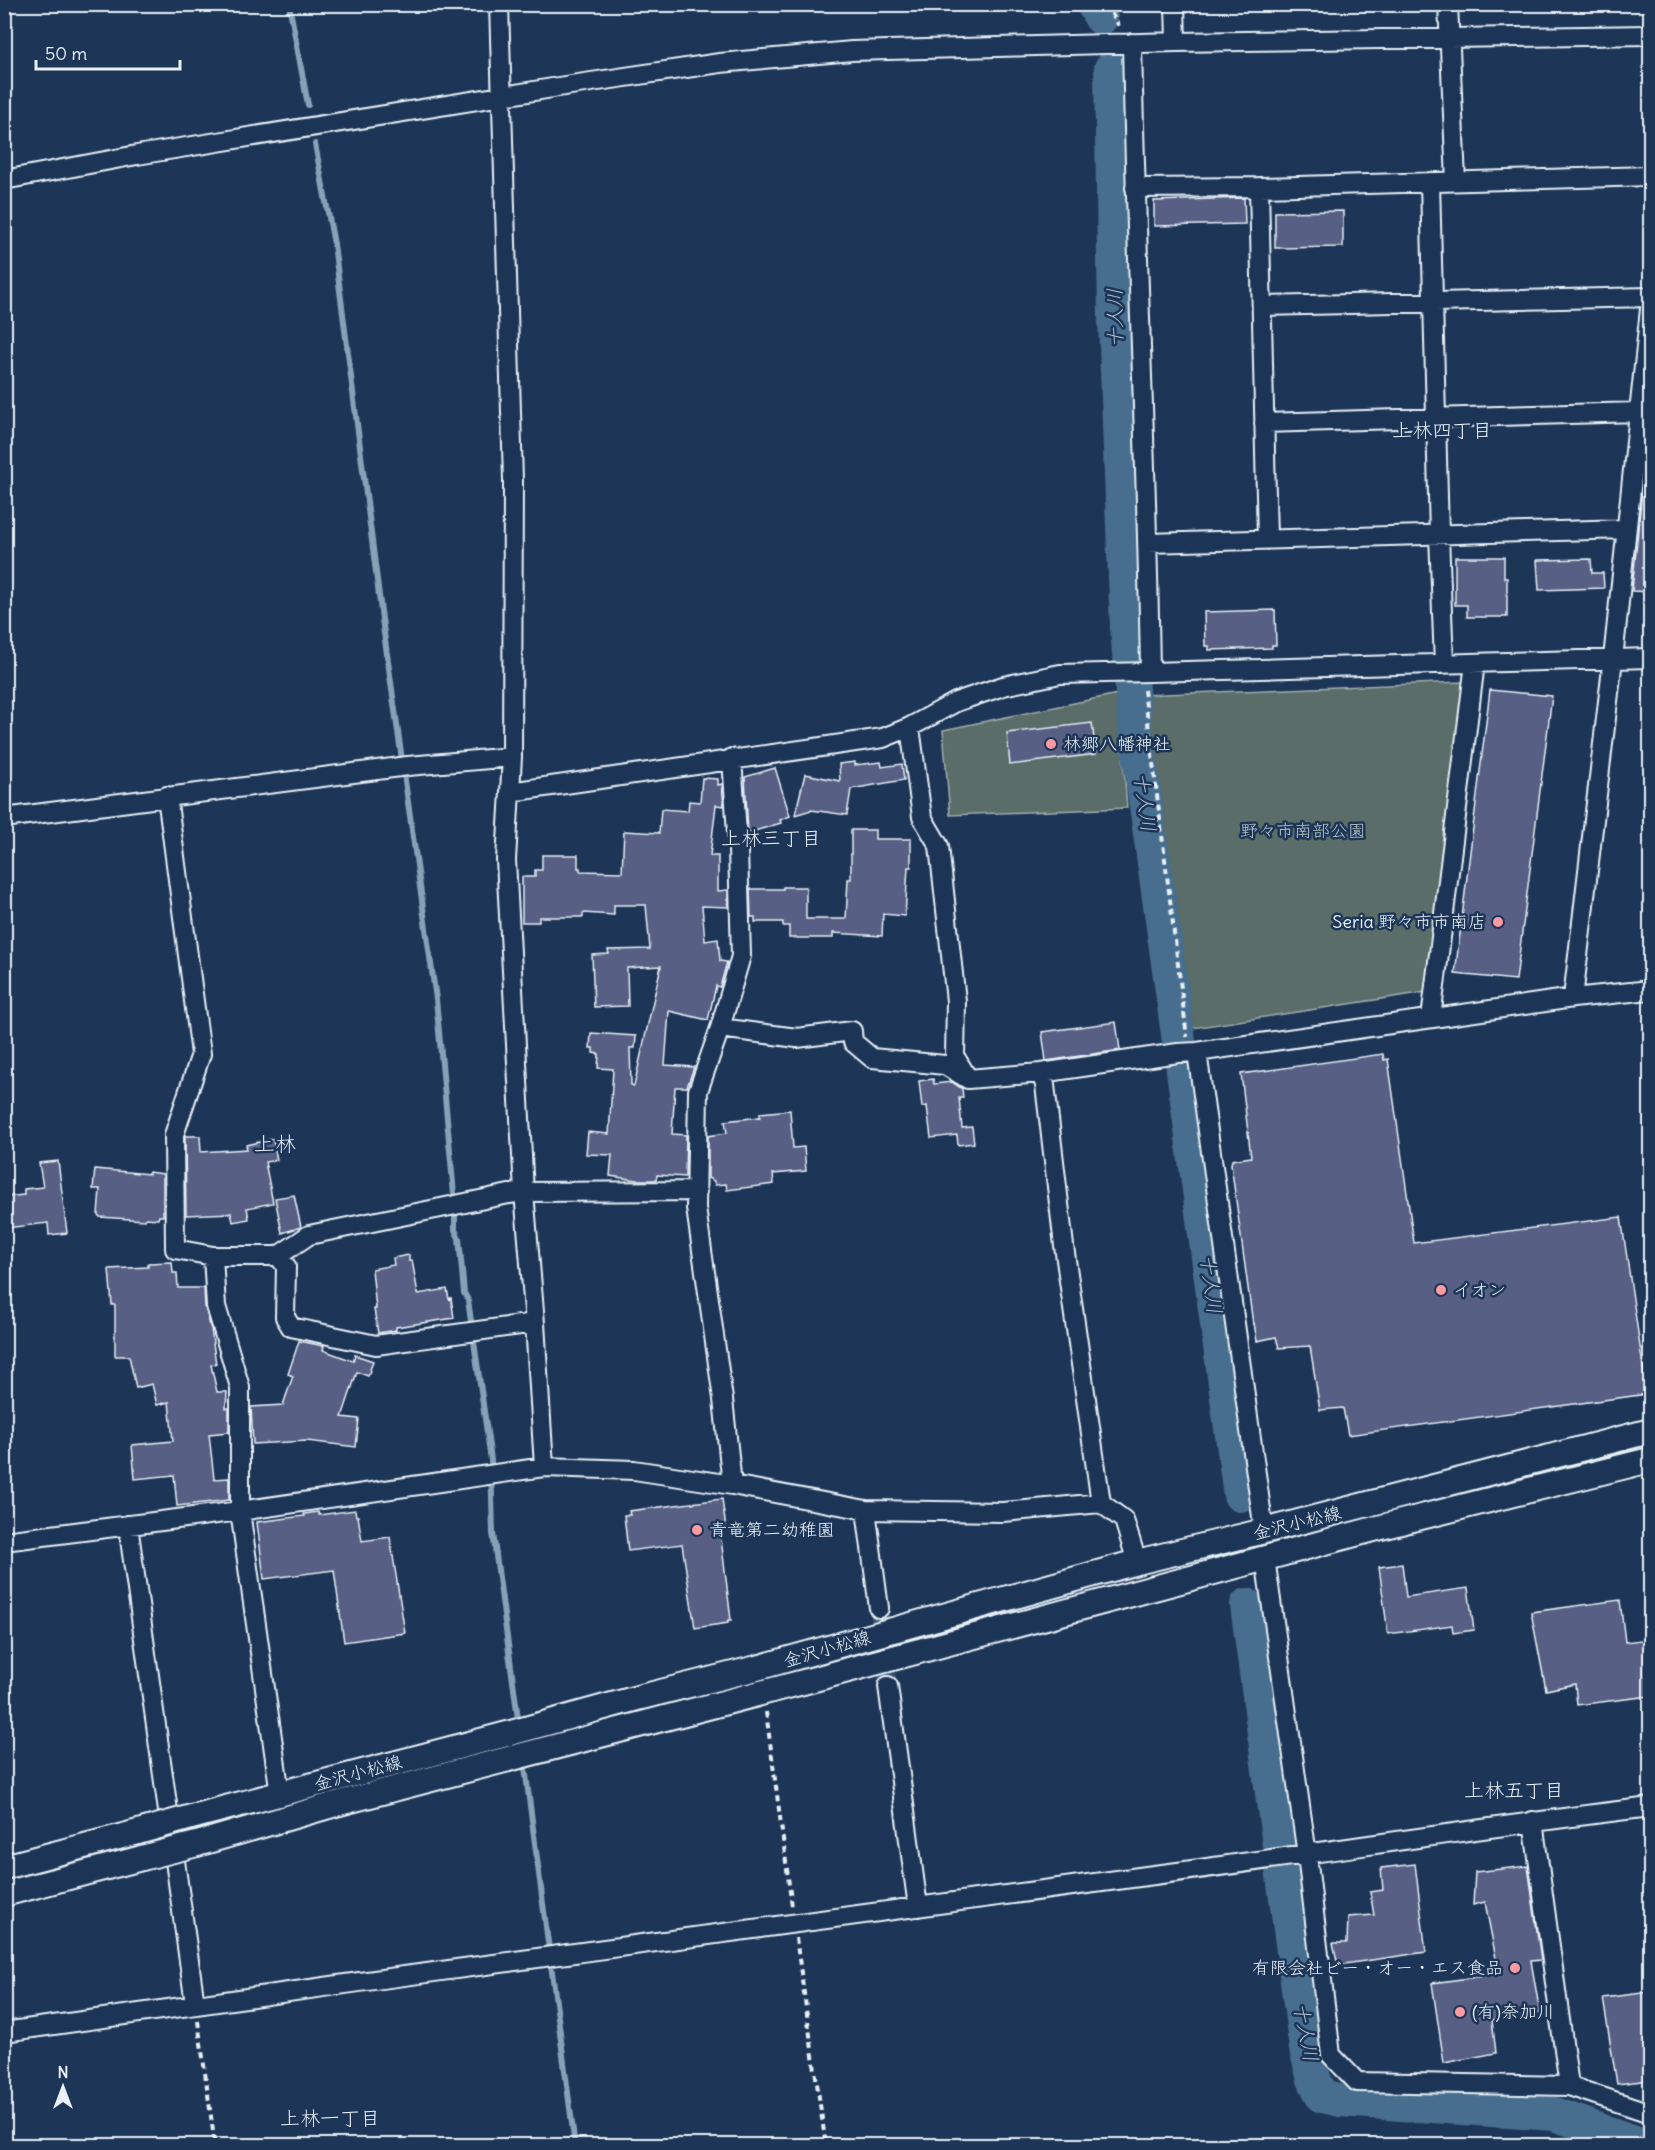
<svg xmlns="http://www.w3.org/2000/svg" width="1655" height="2150" viewBox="0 0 1655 2150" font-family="Delius,'Klee One',sans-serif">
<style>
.green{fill:#5a6d68;stroke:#a1afb0;stroke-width:1.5}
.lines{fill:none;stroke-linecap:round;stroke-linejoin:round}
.stream{stroke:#87a2b8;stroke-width:6}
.river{stroke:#466e8e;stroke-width:34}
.building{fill:#585f84;stroke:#e8f1f8;stroke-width:1.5}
.minor-tunnel{stroke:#3b516f;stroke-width:18;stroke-dasharray:18 9;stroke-linecap:butt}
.minor-casing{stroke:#e8f1f8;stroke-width:22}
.major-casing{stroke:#e8f1f8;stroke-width:28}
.path{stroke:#e8f1f8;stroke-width:4;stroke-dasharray:6 4.5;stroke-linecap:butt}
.minor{stroke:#1d3557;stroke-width:18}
.major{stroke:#1d3557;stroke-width:24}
.major-bridge-casing{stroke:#e8f1f8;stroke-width:28;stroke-linecap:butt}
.major-bridge{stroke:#1d3557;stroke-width:24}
.poi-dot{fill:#ff9aa2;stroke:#1d3557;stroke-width:2}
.labels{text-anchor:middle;stroke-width:5;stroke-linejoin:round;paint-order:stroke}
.poi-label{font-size:18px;fill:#e8f1f8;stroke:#1d3557;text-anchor:start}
.park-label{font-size:18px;fill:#b6c3c6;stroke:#1d3557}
.street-label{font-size:18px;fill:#e8f1f8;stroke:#1d3557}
.water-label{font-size:20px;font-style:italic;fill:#afc3d3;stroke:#1d3557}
.neighbourhood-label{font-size:20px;fill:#e8f1f8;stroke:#1d3557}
.quarter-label{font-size:21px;fill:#e8f1f8;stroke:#1d3557}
</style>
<rect width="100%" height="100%" fill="#1d3557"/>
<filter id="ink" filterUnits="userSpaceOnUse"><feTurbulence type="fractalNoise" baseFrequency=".0167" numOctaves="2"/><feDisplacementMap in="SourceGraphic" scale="12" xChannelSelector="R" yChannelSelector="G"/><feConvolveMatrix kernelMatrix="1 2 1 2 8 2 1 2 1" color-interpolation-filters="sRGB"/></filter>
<g filter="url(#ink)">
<path class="green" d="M 1463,682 L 1426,992 L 1187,1029 L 1141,695 Z
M 1118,694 L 1127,808 L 950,815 L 943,730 Z"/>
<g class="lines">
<path class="stream" d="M 289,4 L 308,105
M 315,144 L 334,244 L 382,619 L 436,999 L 455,1205 L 455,1230 L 459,1238 L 464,1293 L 468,1300 L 491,1460 L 493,1533 L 519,1726
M 524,1760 L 575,2146"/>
<path class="river" d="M 1093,4 L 1101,18
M 1111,68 L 1115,321 L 1127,628 L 1135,726 L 1182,1063 L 1240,1495
M 1247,1605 L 1306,2049 L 1314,2079 L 1322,2096 L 1340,2100 L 1554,2114 L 1646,2146"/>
</g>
<path class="building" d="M 1244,198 L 1245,224 L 1154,226 L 1154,201 Z
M 1343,211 L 1343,247 L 1275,248 L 1275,212 Z
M 1642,491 L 1650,492 L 1650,592 L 1632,591 Z
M 1455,557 L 1504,557 L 1504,578 L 1507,578 L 1507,617 L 1467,617 L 1467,605 L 1455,605 Z
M 1591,559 L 1592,573 L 1603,573 L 1604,588 L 1539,590 L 1537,560 Z
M 1275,610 L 1276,645 L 1272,645 L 1272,648 L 1209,650 L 1209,646 L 1205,646 L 1204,612 Z
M 1490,690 L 1552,696 L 1516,980 L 1455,974 Z
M 1092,723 L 1096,754 L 1010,765 L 1007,733 Z
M 855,762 L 855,765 L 881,762 L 882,767 L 902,764 L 904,780 L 851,789 L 847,815 L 811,810 L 795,815 L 805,774 L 840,781 L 839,764 Z
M 775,768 L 790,816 L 780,820 L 781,823 L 748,833 L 745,777 Z
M 702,778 L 718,779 L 718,785 L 722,784 L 724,806 L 716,805 L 710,856 L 718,856 L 718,891 L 728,890 L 728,907 L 702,906 L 705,941 L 718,939 L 720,961 L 727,962 L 720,987 L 716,986 L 708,1020 L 669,1011 L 665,1065 L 694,1067 L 687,1087 L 675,1087 L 672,1134 L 686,1135 L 685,1177 L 657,1175 L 656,1180 L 637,1180 L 610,1176 L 612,1155 L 586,1154 L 588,1132 L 609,1134 L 613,1069 L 598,1068 L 599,1054 L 593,1053 L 593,1048 L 590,1048 L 591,1033 L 636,1036 L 635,1048 L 630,1048 L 631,1085 L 634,1086 L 661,966 L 627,968 L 628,1006 L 594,1007 L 592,955 L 609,954 L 608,950 L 650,949 L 646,905 L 614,905 L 614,915 L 583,913 L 583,917 L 539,917 L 539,922 L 522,922 L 522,877 L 535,877 L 535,870 L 542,870 L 542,855 L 578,855 L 578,868 L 580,868 L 580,871 L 622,872 L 624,831 L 659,833 L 661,809 L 688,811 L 689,801 L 700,802 Z
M 851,830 L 875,830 L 875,839 L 911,839 L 911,867 L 908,867 L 905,916 L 883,914 L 882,936 L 833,933 L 833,938 L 789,938 L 789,926 L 783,926 L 783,922 L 755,922 L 755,917 L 751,917 L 750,889 L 783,889 L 783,887 L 806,887 L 806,919 L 846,919 L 848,879 L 851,879 Z
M 1116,1022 L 1120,1050 L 1046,1061 L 1042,1032 Z
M 1383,1054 L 1384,1060 L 1388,1059 L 1414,1243 L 1621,1217 L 1647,1394 L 1348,1435 L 1343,1408 L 1320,1410 L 1310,1346 L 1279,1348 L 1276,1337 L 1257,1341 L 1254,1323 L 1253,1324 L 1231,1164 L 1232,1160 L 1251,1157 L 1241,1074 Z
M 933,1079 L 934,1084 L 952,1082 L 962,1089 L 963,1098 L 959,1098 L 962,1128 L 972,1127 L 974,1143 L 958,1145 L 957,1135 L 931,1138 L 927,1106 L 922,1107 L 919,1081 Z
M 790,1110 L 793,1148 L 804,1147 L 806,1171 L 773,1174 L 774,1184 L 727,1190 L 726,1184 L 715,1185 L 714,1181 L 708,1178 L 708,1136 L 727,1133 L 725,1121 L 760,1117 L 760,1113 Z
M 185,1136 L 200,1136 L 201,1152 L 247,1149 L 246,1145 L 273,1139 L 277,1160 L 265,1162 L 273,1203 L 247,1208 L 249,1219 L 233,1222 L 231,1213 L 186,1215 Z
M 58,1161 L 67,1233 L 49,1235 L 48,1223 L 6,1228 L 4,1197 L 24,1195 L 24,1189 L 43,1187 L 39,1163 Z
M 95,1169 L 149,1174 L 149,1172 L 163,1174 L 163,1216 L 159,1216 L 158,1219 L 146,1218 L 145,1220 L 100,1217 L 98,1215 L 100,1189 L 93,1189 Z
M 294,1195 L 301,1227 L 282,1233 L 275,1198 Z
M 409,1255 L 409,1261 L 412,1260 L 418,1294 L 447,1289 L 449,1299 L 451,1298 L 454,1318 L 396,1327 L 396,1330 L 378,1333 L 374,1309 L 376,1309 L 372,1269 L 394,1265 L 393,1258 Z
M 172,1262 L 173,1273 L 177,1273 L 178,1288 L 204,1288 L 205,1307 L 211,1329 L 216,1364 L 211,1365 L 217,1392 L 227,1392 L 226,1408 L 229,1408 L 229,1432 L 209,1434 L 214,1479 L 229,1478 L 229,1500 L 177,1506 L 174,1475 L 135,1479 L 132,1445 L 173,1441 L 169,1402 L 157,1405 L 152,1384 L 136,1388 L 129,1356 L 115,1356 L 115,1305 L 112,1305 L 109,1269 L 148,1267 L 148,1263 Z
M 299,1341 L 324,1346 L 323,1350 L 353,1361 L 355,1355 L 373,1361 L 368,1376 L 357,1372 L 342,1417 L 359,1419 L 356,1447 L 307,1441 L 253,1444 L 251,1407 L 283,1405 L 293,1376 L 288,1374 Z
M 722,1499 L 726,1529 L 720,1530 L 731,1620 L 728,1620 L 728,1623 L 695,1628 L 682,1544 L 628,1551 L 624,1515 L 630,1515 L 629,1511 Z
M 355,1510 L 356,1516 L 358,1516 L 362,1541 L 390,1537 L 405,1633 L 344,1642 L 334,1570 L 264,1579 L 257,1522 L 305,1516 L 304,1514 L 318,1512 L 319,1515 Z
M 1402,1564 L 1406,1597 L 1468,1588 L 1474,1630 L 1453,1633 L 1452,1625 L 1388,1634 L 1379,1567 Z
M 1620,1600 L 1625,1642 L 1650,1639 L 1650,1696 L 1577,1705 L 1575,1684 L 1546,1690 L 1531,1612 Z
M 1415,1864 L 1426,1952 L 1338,1965 L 1333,1943 L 1347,1943 L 1348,1917 L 1374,1915 L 1370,1892 L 1383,1890 L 1381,1868 Z
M 1528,1866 L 1541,1960 L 1531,1961 L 1540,2013 L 1492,2020 L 1496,2053 L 1444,2063 L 1432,1983 L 1499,1974 L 1485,1902 L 1473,1905 L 1475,1872 Z
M 1650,1992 L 1650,2080 L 1617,2084 L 1603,1998 Z"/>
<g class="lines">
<path class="minor-tunnel" d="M 879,1608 L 888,1686"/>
<g class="minor-casing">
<path id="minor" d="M 499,4 L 513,480 L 512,757 L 506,860 L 524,1192 L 535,1323 L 544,1467
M 1175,4 L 1176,42
M 1448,4 L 1456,181
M 4,180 L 137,155 L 571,85 L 720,63 L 852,51 L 1176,42 L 1650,35
M 1430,182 L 1439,535 L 1444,664
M 1259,187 L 1267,540
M 1135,188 L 1259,187 L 1650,176
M 1262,306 L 1650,297
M 1264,423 L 1639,412
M 1148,543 L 1626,529
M 1150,672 L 1650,658
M 910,727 L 922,817 L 939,846 L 956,1001 L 955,1057 L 967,1077
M 732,758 L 738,849 L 741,956 L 720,1028 L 698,1091 L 696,1208 L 723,1399 L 732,1485
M 510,792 L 883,738 L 910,727 L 956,702 L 1003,686 L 1060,674 L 1150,672 C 1147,462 1136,253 1132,43
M 167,796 L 201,1054 L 174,1135 L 175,1249 L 213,1256 L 278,1256 L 309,1235 L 509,1194 L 524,1192 L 697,1191
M 4,818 L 408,766 L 512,757
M 1573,998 L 1650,990
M 1431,1018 L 1475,663
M 720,1028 L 797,1038 L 852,1031 L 853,1042 L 872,1058 L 945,1065 L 968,1079 L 1041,1073 L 1178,1053 L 1197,1052 L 1573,998 L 1613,659 L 1650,309
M 1197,1052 L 1264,1531
M 1041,1073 L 1045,1085 L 1064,1246 L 1101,1503
M 213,1256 L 216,1306 L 240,1387 L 240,1511 L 280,1794
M 278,1256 L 286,1266 L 285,1317 L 291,1327 L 376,1345 L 535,1323
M 866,1510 L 879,1608
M 128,1525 L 195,2004
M 4,1541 L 240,1511 L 544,1467 L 634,1470 L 732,1485 L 866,1510 L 1003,1512 L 1101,1503 L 1124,1520 L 1137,1562
M 1265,1558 L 1307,1855 L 1331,2055 L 1357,2082 L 1569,2086
M 888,1686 L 918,1907
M 1533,1821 L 1569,2086 L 1650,2113
M 4,2032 C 387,1977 771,1926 1154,1875 C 1320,1853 1485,1827 1650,1807"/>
</g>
<g class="major-casing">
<path id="major" d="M 195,1816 L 507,1734 L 641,1697 L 757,1668 L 1137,1562 L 1264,1531 L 1650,1431
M 197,1844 L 336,1804 L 811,1680 L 1389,1525 L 1650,1460
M 4,1867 L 138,1832
M 4,1894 L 142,1858"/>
</g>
<path class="path" d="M 1106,4 L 1119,26
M 1144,690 L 1187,1037
M 766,1712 L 792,1907
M 796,1938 L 826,2146
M 198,2021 L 215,2146"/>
<use href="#minor" class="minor"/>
<use href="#major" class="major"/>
<g class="major-bridge-casing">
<path id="major-bridge" d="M 138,1832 L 195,1816
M 142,1858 L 197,1844"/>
</g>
<use href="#major-bridge" class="major-bridge"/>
</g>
</g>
<g class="poi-dot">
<circle cx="1051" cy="744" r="6"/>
<circle cx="1498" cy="922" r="6"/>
<circle cx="1441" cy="1290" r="6"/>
<circle cx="697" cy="1530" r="6"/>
<circle cx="1515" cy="1968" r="6"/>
<circle cx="1460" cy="2012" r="6"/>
</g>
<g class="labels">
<g class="poi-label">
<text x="1063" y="750">林郷八幡神社</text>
<text x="1486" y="928" text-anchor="end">Seria 野々市市南店</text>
<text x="1453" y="1296">イオン</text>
<text x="709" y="1536">青竜第二幼稚園</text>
<text x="1503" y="1974" text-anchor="end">有限会社ビー・オー・エス食品</text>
<text x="1472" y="2018">(有)奈加川</text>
</g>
<g class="park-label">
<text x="1303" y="837">野々市南部公園</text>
</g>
<g class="street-label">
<text transform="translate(1297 1523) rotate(-14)" y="6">金沢小松線</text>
<text transform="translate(827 1649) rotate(-16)" y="6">金沢小松線</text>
<text transform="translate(358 1773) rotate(-15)" y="6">金沢小松線</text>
</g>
<g class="water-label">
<text transform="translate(1115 318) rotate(-91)" y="7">十人川</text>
<text transform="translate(1145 802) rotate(82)" y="7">十人川</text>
<text transform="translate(1211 1284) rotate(82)" y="7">十人川</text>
<text transform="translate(1306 2032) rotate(79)" y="7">十人川</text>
</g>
<g class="neighbourhood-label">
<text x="1442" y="437">上林四丁目</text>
<text x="771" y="845">上林三丁目</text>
<text x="1514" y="1797">上林五丁目</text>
<text x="330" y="2125">上林一丁目</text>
</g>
<g class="quarter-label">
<text x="275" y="1151">上林</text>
</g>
</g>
<rect width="1655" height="2150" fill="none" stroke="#1d3557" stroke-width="24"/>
<rect x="12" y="12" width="1631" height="2126" fill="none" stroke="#e8f1f8" stroke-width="2" filter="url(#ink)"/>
<g transform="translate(63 2087)" stroke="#1d3557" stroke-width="4.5" paint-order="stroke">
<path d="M0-4.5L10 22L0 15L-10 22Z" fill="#e8f1f8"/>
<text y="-9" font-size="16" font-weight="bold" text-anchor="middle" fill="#e8f1f8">N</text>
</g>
<path d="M36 60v9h144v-9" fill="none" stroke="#e8f1f8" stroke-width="3"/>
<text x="45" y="60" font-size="18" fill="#e8f1f8" stroke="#1d3557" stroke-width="4.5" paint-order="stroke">50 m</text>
</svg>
